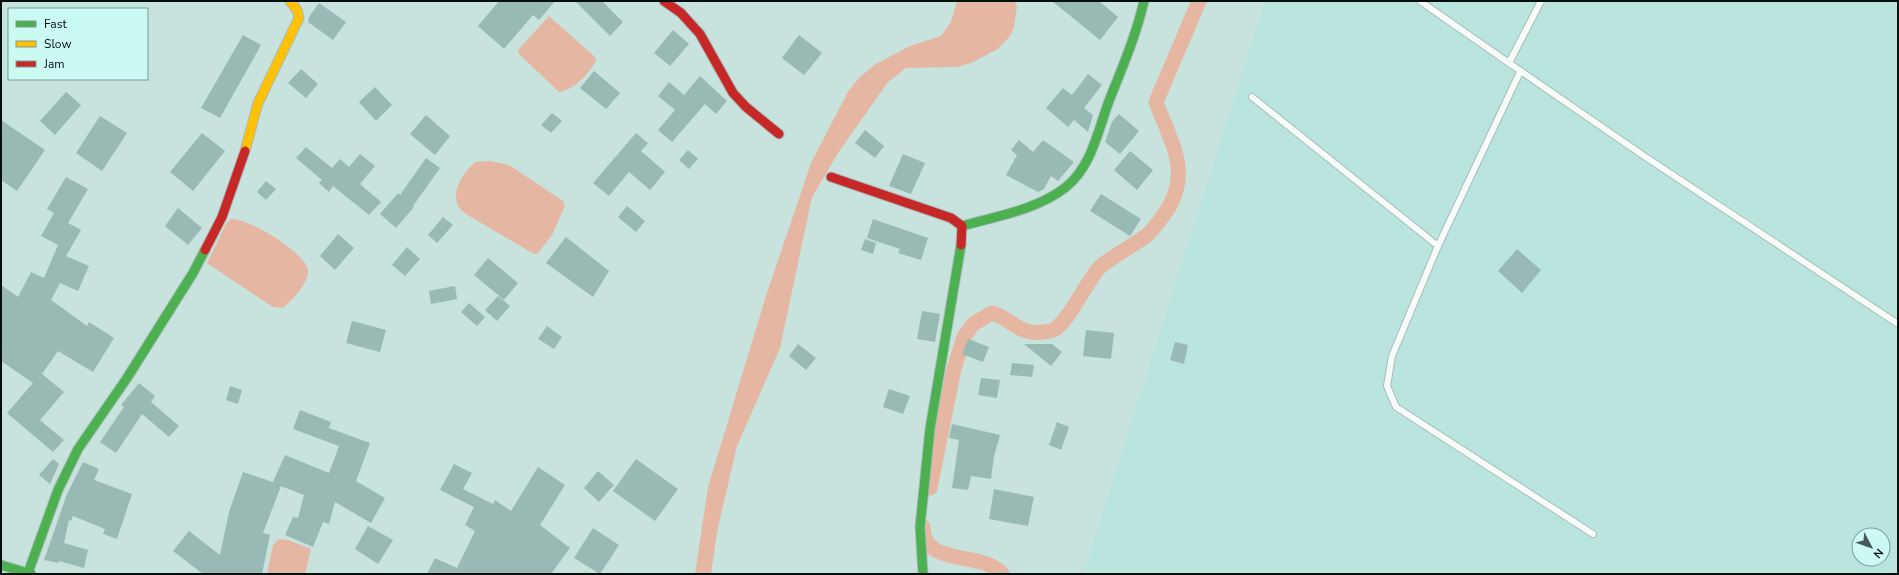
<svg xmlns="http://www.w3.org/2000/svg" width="1899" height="575" viewBox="0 0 1899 575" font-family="'Nunito Sans',sans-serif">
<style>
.built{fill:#bae5df;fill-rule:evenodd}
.water{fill:#e5b7a2}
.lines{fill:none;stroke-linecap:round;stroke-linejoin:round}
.canal{stroke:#e5b7a2;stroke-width:15}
.building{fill:#99b9b5}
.lane-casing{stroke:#a8bcb9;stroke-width:8}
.fast-casing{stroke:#a8bcb9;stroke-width:11}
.slow-casing{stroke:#a8bcb9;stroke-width:11}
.jam-casing{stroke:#a8bcb9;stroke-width:11}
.lane{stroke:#f7fbfa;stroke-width:6}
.fast{stroke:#4caf50;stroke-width:9}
.slow{stroke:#ffc107;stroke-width:9}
.jam{stroke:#c62828;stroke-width:9}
</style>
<rect width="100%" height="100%" fill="#c8e2de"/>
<path class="built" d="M 1265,1 L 1898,1 L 1898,574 L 1083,574 ZM 1859,535 L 1883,535 L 1883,559 L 1859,559 Z"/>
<path class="water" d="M 957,1 L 1014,1 L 1017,6 L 1014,27 L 1010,36 L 998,49 L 971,63 L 957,67 L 906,68 L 888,82 L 840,150 L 812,197 L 780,348 L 737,446 L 717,532 L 711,574 L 695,574 L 708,487 L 766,296 L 811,163 L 849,90 L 859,78 L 874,65 L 910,46 L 941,36 L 951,22 Z
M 549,16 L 595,57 L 596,61 C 588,74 576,89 559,92 L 519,54 L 518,50 Z
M 489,161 L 509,165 L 563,201 L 565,206 L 552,235 L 538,253 L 534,254 L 466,214 C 445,199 461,175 475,162 Z
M 231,219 C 247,217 306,253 308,270 C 309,283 293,299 283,308 L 273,307 L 207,263 L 226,224 Z
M 279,539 L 288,540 L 311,549 L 305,574 L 267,574 L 273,545 Z"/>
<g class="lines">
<path class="canal" d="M 930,488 L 954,369 L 964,337 L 973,324 L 992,313 C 1015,320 1016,335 1044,332 C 1047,331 1051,332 1053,330 C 1068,324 1087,280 1100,267 C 1114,255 1131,247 1146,236 C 1152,231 1158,223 1163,216 C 1194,174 1171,143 1156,102 L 1199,1
M 923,527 C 922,567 983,550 1002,574"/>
</g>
<path class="building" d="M 499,1 L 555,1 L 539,20 L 533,15 L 504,49 L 478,26 Z
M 575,1 L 602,1 L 623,22 L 610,36 Z
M 1052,1 L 1099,1 L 1118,17 L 1100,40 Z
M 319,3 L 346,22 L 333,40 L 308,22 L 309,17 Z
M 673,30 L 689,44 L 670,66 L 654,53 Z
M 243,35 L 261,45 L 220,118 L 201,108 Z
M 799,35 L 822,53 L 804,75 L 782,58 Z
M 301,69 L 318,84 L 306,98 L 288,83 Z
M 594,71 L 620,93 L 606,109 L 580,88 Z
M 1088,74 L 1102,85 L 1084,108 L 1093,115 L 1088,132 L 1074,120 L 1068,127 L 1046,108 L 1063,88 L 1072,95 Z
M 700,76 L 727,101 L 716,114 L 705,104 L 672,142 L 658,130 L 675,110 L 658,96 L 669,82 L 684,95 Z
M 375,87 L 392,105 L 376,121 L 359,102 Z
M 66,92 L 81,105 L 55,135 L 40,121 Z
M 552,113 L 562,121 L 551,133 L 541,125 Z
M 1119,114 L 1139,131 L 1120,154 L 1105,142 L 1112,122 Z
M 426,115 L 450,136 L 435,155 L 410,134 Z
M 100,116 L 127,133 L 102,171 L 76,153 Z
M 1,120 L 45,150 L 17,191 L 1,180 Z
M 865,130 L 884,146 L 875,158 L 855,143 Z
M 202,133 L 225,151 L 193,191 L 170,172 Z
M 636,133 L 648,143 L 641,151 L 665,172 L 650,190 L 629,172 L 609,196 L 593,183 Z
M 1019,140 L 1033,152 L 1043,140 L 1074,162 L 1058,181 L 1051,176 L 1044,189 L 1038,192 L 1006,175 L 1017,155 L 1011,150 Z
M 306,147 L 332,168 L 340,159 L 349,167 L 360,154 L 375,166 L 360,184 L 381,202 L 369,215 L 333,186 L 329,192 L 319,183 L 322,180 L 296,158 Z
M 688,150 L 698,159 L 689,169 L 679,160 Z
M 1130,151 L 1153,170 L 1137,190 L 1114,170 Z
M 903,154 L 925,163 L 911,194 L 889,186 Z
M 426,158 L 440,168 L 413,206 L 414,207 L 396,228 L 380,214 L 398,193 L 400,195 Z
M 66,177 L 88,189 L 68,223 L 81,230 L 66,256 L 89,266 L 78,291 L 60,283 L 51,300 L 87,326 L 89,322 L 114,338 L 93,372 L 58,351 L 42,374 L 64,392 L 40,420 L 64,440 L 53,452 L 7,413 L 33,383 L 1,361 L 1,285 L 18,297 L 31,272 L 44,278 L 58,245 L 41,236 L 54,213 L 47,209 Z
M 266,181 L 276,189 L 266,200 L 257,192 Z
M 1101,194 L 1141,219 L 1130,236 L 1090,211 Z
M 627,206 L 645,221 L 636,232 L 618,217 Z
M 178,208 L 202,228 L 188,245 L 165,226 Z
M 443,217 L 453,225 L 437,243 L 428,235 Z
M 873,219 L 928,238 L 921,260 L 898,253 L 900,249 L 867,238 Z
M 338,234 L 354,248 L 335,270 L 320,256 Z
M 566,237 L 609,271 L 593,297 L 546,263 Z
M 865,239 L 876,243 L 873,254 L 861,250 Z
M 407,247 L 420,259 L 405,276 L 392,265 Z
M 1517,249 L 1541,270 L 1522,293 L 1498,271 Z
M 488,258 L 518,283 L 504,300 L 474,275 Z
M 455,286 L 457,299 L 431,304 L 429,291 Z
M 498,296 L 510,306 L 497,321 L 485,310 Z
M 469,303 L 485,317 L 477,326 L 461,312 Z
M 922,311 L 940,314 L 935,342 L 917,339 Z
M 352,321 L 386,330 L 380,352 L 346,343 Z
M 547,326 L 562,337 L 554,349 L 538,339 Z
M 1086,330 L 1114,333 L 1111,359 L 1083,356 Z
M 968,339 L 989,347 L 983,362 L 962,354 Z
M 1175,342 L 1188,345 L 1184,364 L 1170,360 Z
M 798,344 L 816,358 L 806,370 L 789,356 Z
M 1024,344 L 1052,344 L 1062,352 L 1051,366 Z
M 1012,363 L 1034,365 L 1032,377 L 1010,375 Z
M 981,378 L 1000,380 L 997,398 L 978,395 Z
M 139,383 L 155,396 L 151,402 L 179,426 L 169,437 L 142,414 L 116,453 L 100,442 L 124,407 L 121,405 Z
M 230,386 L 242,390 L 238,404 L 226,400 Z
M 889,389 L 910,396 L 903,414 L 883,407 Z
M 300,410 L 331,422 L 329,428 L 370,443 L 356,481 L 385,498 L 371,523 L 335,502 L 329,524 L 323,522 L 313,547 L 285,535 L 293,517 L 298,518 L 304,495 L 281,486 L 263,533 L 270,535 L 262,574 L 203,574 L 173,551 L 189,531 L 220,555 L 229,512 L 243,472 L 273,482 L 285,455 L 329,473 L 339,446 L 293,429 Z
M 1057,422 L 1069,427 L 1061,450 L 1049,445 Z
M 952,424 L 1000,435 L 994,456 L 991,479 L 971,476 L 968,490 L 952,488 L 959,440 L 949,438 Z
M 53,459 L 59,464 L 50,484 L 39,475 Z
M 636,459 L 678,489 L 655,521 L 613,491 Z
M 83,462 L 99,469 L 94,480 L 132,494 L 117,539 L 103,534 L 105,529 L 73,516 L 71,521 L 69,520 L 64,543 L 88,550 L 84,568 L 59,561 L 59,563 L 44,560 L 67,494 Z
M 454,464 L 472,473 L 463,489 L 493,504 L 495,500 L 511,511 L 538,467 L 565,485 L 540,525 L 570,548 L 551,574 L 427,574 L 435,558 L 457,568 L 475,531 L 465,525 L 474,507 L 440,490 Z
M 598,471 L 614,485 L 599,502 L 584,488 Z
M 994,489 L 1034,497 L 1028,526 L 989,519 Z
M 368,526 L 393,540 L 378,564 L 355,549 Z
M 593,528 L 619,545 L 600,574 L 574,558 Z"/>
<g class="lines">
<g class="lane-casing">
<path id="lane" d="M 1420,1 L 1509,63
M 1541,1 L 1509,63 L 1644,156 L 1898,324
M 1520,72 L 1438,246 L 1392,356 L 1387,386 L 1396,407 L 1593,534
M 1252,97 L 1438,246"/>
</g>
<g class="fast-casing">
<path id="fast" d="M 962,226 C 997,216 1037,210 1066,187 C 1092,166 1098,130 1109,101 C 1122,68 1136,36 1144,1
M 1,565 L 31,574
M 28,573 L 58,490 L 78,449 L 127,378 L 193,273 L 205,250
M 923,574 L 920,527 L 930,429 L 961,245"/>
</g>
<g class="slow-casing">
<path id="slow" d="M 245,151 L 258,103 L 299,18 L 297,10 L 290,1"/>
</g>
<g class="jam-casing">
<path id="jam" d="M 664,1 L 681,13 L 700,34 L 733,93 L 746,107 L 779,134
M 831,177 L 951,218 L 962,226 L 961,245
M 205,250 L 222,217 L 245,151"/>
</g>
<use href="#lane" class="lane"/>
<use href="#fast" class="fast"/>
<use href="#slow" class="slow"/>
<use href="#jam" class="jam"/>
</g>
<rect width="1899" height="575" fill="none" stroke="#010f0d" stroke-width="4"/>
<rect x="8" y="8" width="140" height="72" fill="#cbfaf2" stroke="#7a9c96"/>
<rect x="16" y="21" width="20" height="6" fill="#4caf50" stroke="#7a9c96"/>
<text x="44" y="28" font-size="12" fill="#010f0d">Fast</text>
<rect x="16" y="41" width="20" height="6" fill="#ffc107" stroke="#7a9c96"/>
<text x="44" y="48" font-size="12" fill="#010f0d">Slow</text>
<rect x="16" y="61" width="20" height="6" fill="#c62828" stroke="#7a9c96"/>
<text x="44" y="68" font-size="12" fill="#010f0d">Jam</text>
<g transform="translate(1871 547) rotate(131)"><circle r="19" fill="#cbfaf2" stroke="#7a9c96"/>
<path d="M0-3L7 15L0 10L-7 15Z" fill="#475956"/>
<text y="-6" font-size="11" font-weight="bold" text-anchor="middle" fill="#010f0d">N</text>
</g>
</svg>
